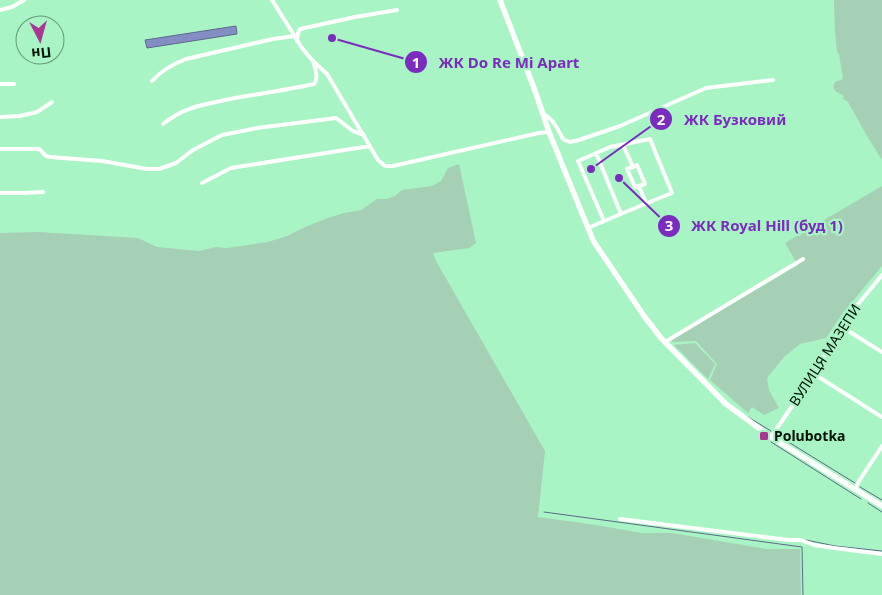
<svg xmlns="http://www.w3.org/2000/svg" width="882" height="595" viewBox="0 0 882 595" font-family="'Noto Sans',sans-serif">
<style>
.green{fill:#a6d0b5}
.water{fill:#848ec4;stroke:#5c688b}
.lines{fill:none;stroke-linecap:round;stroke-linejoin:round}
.stream{stroke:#5c688b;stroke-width:1}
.street{stroke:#fff;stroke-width:4}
.secondary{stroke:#fff;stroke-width:5.5}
.poi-dot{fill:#a83793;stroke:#a8f4c4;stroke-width:2}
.labels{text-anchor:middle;stroke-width:4.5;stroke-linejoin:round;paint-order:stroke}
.street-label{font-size:14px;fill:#001105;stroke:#a8f4c4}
.poi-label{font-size:14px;font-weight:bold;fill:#001105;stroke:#a8f4c4;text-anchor:start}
.leader{fill:none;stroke:#7b2cbf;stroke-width:2}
.callout-dot{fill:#7b2cbf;stroke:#a8f4c4;stroke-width:2}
.mark-label{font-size:15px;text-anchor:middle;font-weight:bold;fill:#fff}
.callout-label{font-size:15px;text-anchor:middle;font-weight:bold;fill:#7b2cbf;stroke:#a8f4c4;stroke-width:4.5;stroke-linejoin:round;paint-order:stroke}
</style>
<rect width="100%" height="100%" fill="#a8f4c4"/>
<path class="green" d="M 834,0 L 882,0 L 882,160 L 867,136 L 848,102 L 842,98 L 844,97 L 843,95 C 836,92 831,90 835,82 L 843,79 L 839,54 L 837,52 L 835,31 Z
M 459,164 L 476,243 L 469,248 L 433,253 L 436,261 L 545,451 L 538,517 L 596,525 L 642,533 L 672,533 L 767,549 L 800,549 L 801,595 L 0,595 L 0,233 L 38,232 L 138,238 L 157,247 L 199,251 L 216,247 L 227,248 L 268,242 L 287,236 L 305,227 L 328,218 L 344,213 L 361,210 L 377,199 L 387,199 L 395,196 L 402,190 L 432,186 L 441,181 L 448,168 Z
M 882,186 L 882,266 L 842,314 L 826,338 L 800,344 L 784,357 L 767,378 L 769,390 L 779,408 L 764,415 L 752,407 L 748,413 L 710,380 L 717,364 L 696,341 L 673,342 L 671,340 L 798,265 L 785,243 Z
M 695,343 L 715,364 L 708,379 L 674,345 Z"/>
<path class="water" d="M 236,26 L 237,34 L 147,48 L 145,40 Z"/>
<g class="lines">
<path class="stream" d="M 748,417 L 771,431
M 777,435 L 855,483
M 771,442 L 861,499
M 860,487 L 882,500
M 868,503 L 882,512
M 544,512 L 802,547 L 803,595
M 806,540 L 835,546 L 882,551"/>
<path class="street" d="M 272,0 L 302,48 L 313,61 L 327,74 L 378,160 L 385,166 L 393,166 L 539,133 L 549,132
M 0,10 L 12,7 L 24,0
M 297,41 L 298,33 L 300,29 L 355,17 L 397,10
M 152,81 C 161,71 173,64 186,59 L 273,39 L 295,36
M 0,84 L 14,84
M 543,114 C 553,118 558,130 563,139 L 570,142 L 579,140 L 620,126 L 706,88 L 773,80
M 0,117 L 20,116 L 37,112 L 52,102
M 163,124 C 186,106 203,105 230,99 C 258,94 286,90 314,84 C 319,78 315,68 313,61
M 623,145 L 633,167 L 627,169 L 635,187 L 639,186 L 646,203
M 0,149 L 39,149 L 46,156 L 50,157 L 102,161 L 147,169 L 159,169 L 176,163 L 193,150 L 222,135 L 257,128 L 336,118 L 353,131 L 364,135
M 596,153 L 621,214
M 633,167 L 637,165 L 645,184 L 639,186
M 202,183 L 231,168 L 370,146
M 0,193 L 24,193 L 43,192
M 588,228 C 616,216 644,204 672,193 L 650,139 L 610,147 L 578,161 L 604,221
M 842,327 L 882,352
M 665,342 L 803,259
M 814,374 L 882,417
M 771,437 L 814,374 L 845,320 L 882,275
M 855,490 L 859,481 L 882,446
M 620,519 L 789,540 L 801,540 L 814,545 L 834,548 L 882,554"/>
<path class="secondary" d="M 500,0 L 534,88 L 549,132 L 588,228 L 594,242 L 644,316 L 661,338 L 726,404 L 771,437 L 882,506"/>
</g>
<rect class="poi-dot" x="759" y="431" width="10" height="10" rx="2.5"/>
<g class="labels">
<g class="street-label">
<text transform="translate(825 355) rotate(-57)" y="5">ВУЛИЦЯ МАЗЕПИ</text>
</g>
<g class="poi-label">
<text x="774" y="441">Polubotka</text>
</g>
</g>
<path class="leader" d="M332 38L416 62M591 169L661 119M619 178L669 226"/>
<g class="callout-dot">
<circle cx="332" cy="38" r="5"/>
<circle cx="591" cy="169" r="5"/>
<circle cx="619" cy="178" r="5"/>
<circle cx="416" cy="62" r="12"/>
<circle cx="661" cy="119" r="12"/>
<circle cx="669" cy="226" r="12"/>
</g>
<g class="mark-label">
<text x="416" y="68">1</text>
<text x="661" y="125">2</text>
<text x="669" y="231">3</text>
</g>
<g class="callout-label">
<text x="509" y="68">ЖК Do Re Mi Apart</text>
<text x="735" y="125">ЖК Бузковий</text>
<text x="767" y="231">ЖК Royal Hill (буд 1)</text>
</g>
<g transform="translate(40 40) rotate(174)"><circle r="24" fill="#a8f4c4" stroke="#659978"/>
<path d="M0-4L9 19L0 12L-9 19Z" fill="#a83793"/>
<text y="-8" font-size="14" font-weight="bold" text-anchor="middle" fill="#001105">Пн</text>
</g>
</svg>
